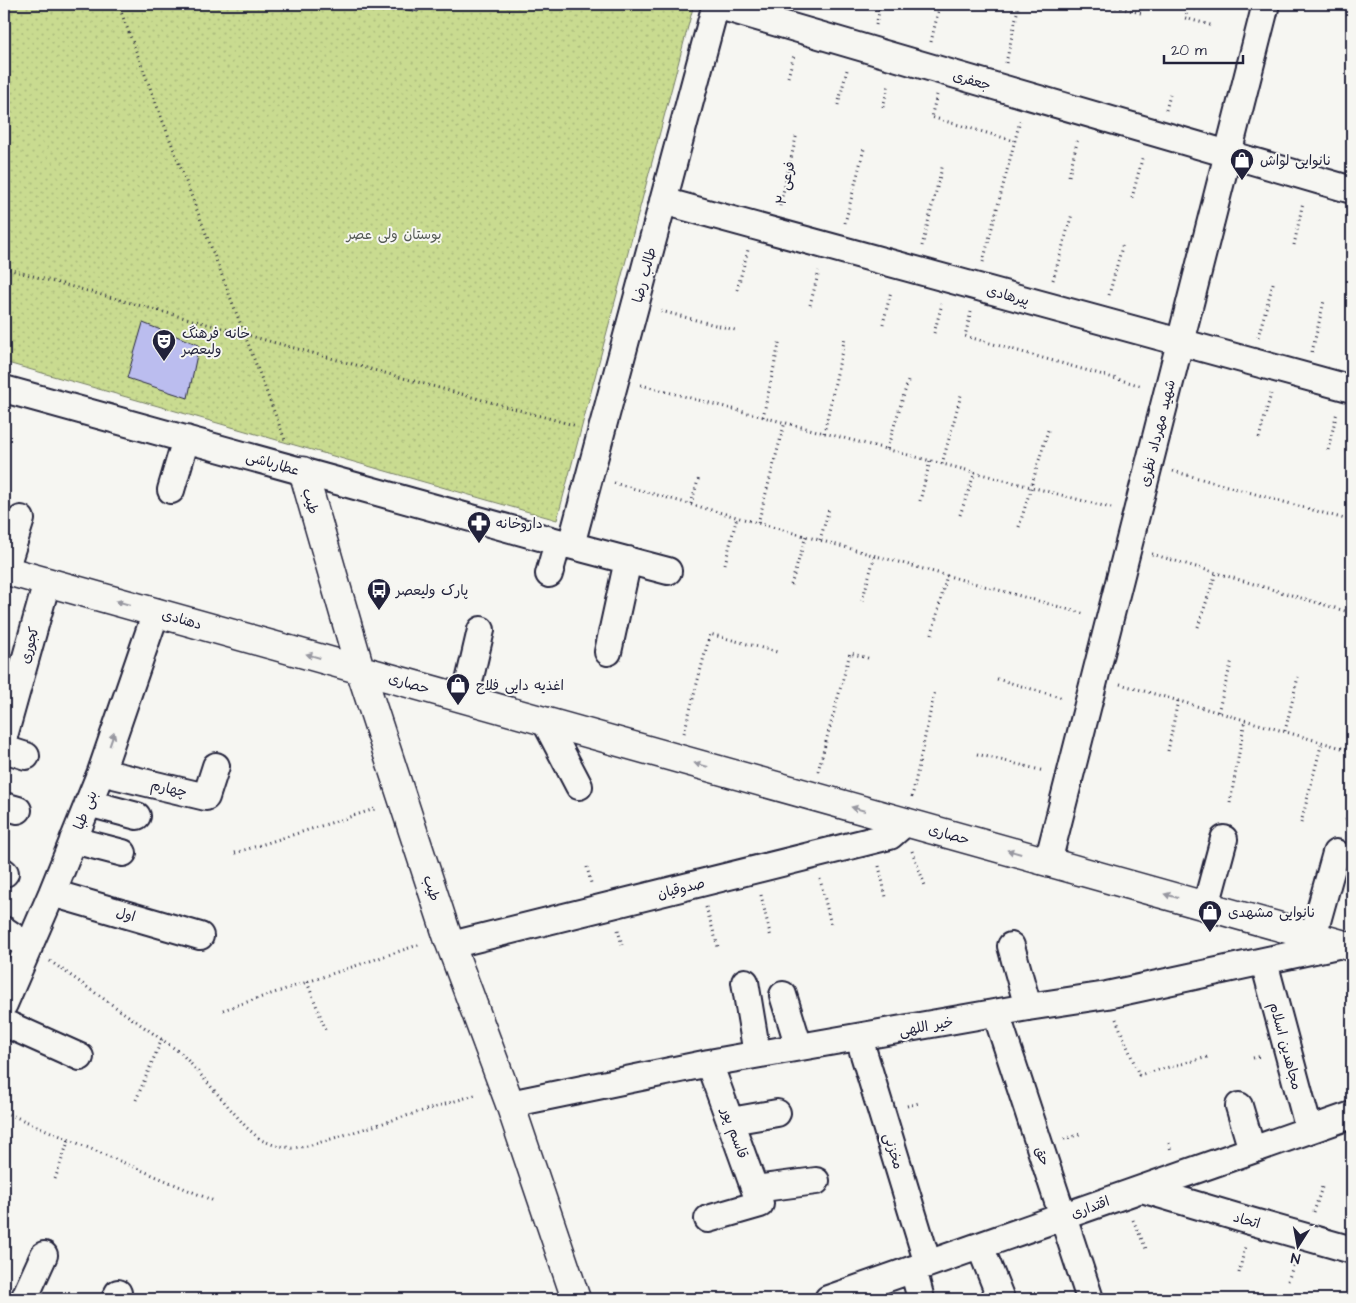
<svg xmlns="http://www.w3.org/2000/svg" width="1356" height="1303" viewBox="0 0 1356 1303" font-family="'Architects Daughter','Playpen Sans Arabic',sans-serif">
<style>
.green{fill:url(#green-dots);stroke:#767e66}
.building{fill:#bbbdef;stroke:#22223b}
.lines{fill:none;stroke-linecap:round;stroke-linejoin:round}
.minor-casing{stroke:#22223b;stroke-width:30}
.major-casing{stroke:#22223b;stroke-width:31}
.path{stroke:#22223b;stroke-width:3;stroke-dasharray:1 4;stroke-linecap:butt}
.minor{stroke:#f6f6f2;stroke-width:26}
.major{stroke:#f6f6f2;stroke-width:28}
.oneway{fill:#9797a0}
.labels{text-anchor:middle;stroke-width:4;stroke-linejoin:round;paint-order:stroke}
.street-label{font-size:14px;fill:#22223b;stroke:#f6f6f2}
.poi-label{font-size:14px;fill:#22223b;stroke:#f6f6f2;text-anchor:start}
.park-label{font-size:14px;fill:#545a54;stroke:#f6f6f2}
</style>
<defs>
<pattern id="green-dots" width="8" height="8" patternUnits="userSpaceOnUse" patternTransform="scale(1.25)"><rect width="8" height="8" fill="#c9db90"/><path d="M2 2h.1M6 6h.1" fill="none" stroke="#acbc7d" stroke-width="1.8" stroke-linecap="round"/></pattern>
</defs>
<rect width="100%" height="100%" fill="#f6f6f2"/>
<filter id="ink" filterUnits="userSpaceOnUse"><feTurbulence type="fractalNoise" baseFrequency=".02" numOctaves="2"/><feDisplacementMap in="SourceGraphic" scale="10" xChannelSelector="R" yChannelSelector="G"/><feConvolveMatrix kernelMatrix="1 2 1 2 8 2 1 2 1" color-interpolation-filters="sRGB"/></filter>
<g filter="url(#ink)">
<path class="green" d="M 4,4 L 694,4 L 557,520 L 4,362 Z"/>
<path class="building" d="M 379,4 L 420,4 L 418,12 Z
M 143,323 L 199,345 L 188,398 L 127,378 Z"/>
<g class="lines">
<g class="minor-casing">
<path id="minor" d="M 716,5 L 1352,190
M 663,201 L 1352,389
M 4,389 L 558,542 L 668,571
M 171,490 L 186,439
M 571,545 L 716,4
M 5,570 L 21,519
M 549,574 L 558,542
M 608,652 L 628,560
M 465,699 L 481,630
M 545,721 L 579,786
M 4,736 L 47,582
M 4,749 L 26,756
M 101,772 L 206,797 L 216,766
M 88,803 L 137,816
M 4,806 L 18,810
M 73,840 L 123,853
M 1048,862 L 1266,4
M 4,872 L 5,873
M 52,893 L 200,936
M 1206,906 L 1224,839
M 4,930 L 29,947
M 1313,936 L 1336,853
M 451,945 L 890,836 L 906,822
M 1011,946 L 1028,1007
M 1264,962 L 1309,1130
M 745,982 L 757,1054
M 783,995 L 799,1047
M 4,1004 L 52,893 L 101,772 L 156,612
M 996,1013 L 1090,1299
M 4,1023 L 80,1057
M 859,1038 L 928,1264
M 510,1104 L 709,1063 L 1028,1007 L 1107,995 L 1342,944
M 1239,1106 L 1252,1150
M 731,1121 L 777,1113
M 755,1189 L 816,1181
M 1142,1189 L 1250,1221 L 1352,1250
M 708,1219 L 760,1204 L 709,1063
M 980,1246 L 1001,1299
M 913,1269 L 921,1299
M 24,1299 L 44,1255
M 115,1299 L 118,1293
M 828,1299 L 1352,1115"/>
</g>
<g class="major-casing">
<path id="major" d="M 303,471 L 360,669 L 447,935 L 510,1104 L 576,1299
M 4,570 L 1352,947"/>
</g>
<path class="path" d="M 118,4 L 285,440
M 1106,4 L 1144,14
M 1190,4 L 1185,18 L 1214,26
M 876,25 L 881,4
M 931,42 L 940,4
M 1006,63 L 1019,4
M 788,77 L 794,55
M 937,95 L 931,117 L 1015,141
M 838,105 L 847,70
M 883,107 L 889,83
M 1166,110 L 1170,95
M 1069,176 L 1078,138
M 1132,198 L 1143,155
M 780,206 L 797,133
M 845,223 L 864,149
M 1294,245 L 1303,202
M 922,246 L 943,164
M 983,262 L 1020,121
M 4,268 L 577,426
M 1053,280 L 1072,214
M 737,290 L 748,250
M 1109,295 L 1123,243
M 810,305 L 819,271
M 661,311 L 735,330
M 971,312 L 965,336 L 1142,386
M 883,324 L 891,291
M 934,333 L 942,304
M 1258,337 L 1274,280
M 1312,352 L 1324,301
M 641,385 L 1111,508
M 763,417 L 780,339
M 824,433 L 845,337
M 1259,438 L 1271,394
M 887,449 L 909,378
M 1328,450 L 1337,412
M 942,464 L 961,395
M 1173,471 L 1352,521
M 614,483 L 1085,614
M 920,501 L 930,461
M 691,504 L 699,477
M 960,515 L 975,472
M 758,523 L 785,422
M 1019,527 L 1049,427
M 820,540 L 829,509
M 1152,554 L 1352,613
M 725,564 L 737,517
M 791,585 L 806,536
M 862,601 L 875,555
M 1198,627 L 1216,573
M 932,634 L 947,575
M 997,679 L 1063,698
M 1120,684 L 1352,751
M 1218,712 L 1232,660
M 1285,731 L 1298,677
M 684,733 L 710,634 L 777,652
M 1168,751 L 1178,700
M 977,754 L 1044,771
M 818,771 L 850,653 L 871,659
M 912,797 L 935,690
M 1230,803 L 1245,720
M 1346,820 L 1352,800
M 1301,823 L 1322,742
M 912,851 L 926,888
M 235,853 L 378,808
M 879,866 L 886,897
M 587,867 L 591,883
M 820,879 L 831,925
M 761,895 L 771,938
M 706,907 L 719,950
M 618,930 L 622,945
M 50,961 L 181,1053 L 200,1074 L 247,1128 L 261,1140 L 274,1145 L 292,1148 L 308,1146 L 478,1094
M 307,982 L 327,1033
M 223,1010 L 421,944
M 1116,1019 L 1139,1075 L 1208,1057
M 1253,1058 L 1262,1056
M 136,1100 L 162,1039
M 907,1106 L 919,1103
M 4,1112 L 214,1201
M 1064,1139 L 1080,1134
M 1169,1143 L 1171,1151
M 55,1179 L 69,1139
M 1314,1212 L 1322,1187
M 1133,1220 L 1147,1251
M 1239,1273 L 1245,1247
M 1288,1281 L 1295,1260"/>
<use href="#minor" class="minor"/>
<use href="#major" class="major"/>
</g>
<defs><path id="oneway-solid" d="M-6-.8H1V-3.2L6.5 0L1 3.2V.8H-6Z" transform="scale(1.25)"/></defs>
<g class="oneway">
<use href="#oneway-solid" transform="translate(123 603) rotate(-164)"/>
<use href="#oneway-solid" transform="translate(313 656) rotate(-164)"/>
<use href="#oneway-solid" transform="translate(112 739) rotate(-71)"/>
<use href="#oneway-solid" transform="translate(701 765) rotate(-164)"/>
<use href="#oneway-solid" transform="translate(858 809) rotate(-164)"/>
<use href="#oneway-solid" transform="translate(1014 852) rotate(-164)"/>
<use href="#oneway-solid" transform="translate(1171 896) rotate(-164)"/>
</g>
</g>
<defs>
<g id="shop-pin" transform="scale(1.25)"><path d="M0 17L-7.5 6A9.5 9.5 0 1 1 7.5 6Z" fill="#22223b" stroke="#f6f6f2"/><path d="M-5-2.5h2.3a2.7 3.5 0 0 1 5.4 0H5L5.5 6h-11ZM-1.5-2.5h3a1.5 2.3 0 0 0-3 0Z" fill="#fff"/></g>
<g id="theatre-pin" transform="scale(1.25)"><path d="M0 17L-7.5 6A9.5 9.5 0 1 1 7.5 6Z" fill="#22223b" stroke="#f6f6f2"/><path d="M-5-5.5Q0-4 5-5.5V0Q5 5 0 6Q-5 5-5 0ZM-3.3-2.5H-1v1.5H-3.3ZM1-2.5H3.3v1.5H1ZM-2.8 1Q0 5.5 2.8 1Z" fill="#fff"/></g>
<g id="pharmacy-pin" transform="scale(1.25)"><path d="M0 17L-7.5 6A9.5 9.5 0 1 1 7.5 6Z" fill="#22223b" stroke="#f6f6f2"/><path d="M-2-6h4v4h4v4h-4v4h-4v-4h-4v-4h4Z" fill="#fff"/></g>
<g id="bus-pin" transform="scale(1.25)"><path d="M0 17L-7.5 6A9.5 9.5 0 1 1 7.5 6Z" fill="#22223b" stroke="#f6f6f2"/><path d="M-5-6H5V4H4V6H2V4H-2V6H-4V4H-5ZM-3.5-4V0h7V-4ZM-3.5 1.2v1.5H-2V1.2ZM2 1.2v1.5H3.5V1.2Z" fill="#fff"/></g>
</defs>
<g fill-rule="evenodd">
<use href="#shop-pin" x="1242" y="160"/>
<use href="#theatre-pin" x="164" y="341"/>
<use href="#pharmacy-pin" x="479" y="523"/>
<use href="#bus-pin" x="379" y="590"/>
<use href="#shop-pin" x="458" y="685"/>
<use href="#shop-pin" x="1210" y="912"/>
</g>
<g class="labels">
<g class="street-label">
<text transform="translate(972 80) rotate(16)" y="5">جعفری</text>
<text transform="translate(785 183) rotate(-77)" y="5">فرعی ۲</text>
<text transform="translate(644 275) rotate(-75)" y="5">طالب رضا</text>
<text transform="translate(1008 295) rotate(15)" y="5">پیرهادی</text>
<text transform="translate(1157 433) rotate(-76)" y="5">شهید مهرداد نظری</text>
<text transform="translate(273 463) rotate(16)" y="5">عطارباشی</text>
<text transform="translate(311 501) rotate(74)" y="5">طیب</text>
<text transform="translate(182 619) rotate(16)" y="5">دهنادی</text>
<text transform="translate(29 645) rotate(-74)" y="5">کجوری</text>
<text transform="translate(409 683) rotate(16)" y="5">حصاری</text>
<text transform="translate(169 788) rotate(13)" y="5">چهارم</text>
<text transform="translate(85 810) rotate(-68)" y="5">بنی طبا</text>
<text transform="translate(949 834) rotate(16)" y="5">حصاری</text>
<text transform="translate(432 888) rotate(72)" y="5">طیب</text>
<text transform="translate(681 888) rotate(-14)" y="5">صدوقیان</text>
<text transform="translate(126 914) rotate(16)" y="5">اول</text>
<text transform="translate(926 1026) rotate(-10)" y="5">خیر اللهی</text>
<text transform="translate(1286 1046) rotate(75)" y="5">مجاهدین اسلام</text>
<text transform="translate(735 1133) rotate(70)" y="5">قاسم پور</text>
<text transform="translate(894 1151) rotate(73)" y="5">مخزنی</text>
<text transform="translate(1043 1156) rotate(72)" y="5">حق</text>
<text transform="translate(1090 1207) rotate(-20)" y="5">اقتداری</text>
<text transform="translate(1247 1220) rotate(16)" y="5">اتحاد</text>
</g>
<g class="poi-label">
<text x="1260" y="165">نانوایی لواش</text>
<text x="182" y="338">خانه فرهنگ<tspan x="182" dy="16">ولیعصر</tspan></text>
<text x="496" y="528">داروخانه</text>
<text x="396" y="595">پارک ولیعصر</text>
<text x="476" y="690">اغذیه دایی فلاح</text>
<text x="1228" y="917">نانوایی مشهدی</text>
</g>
<g class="park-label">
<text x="394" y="239">بوستان ولی عصر</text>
</g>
</g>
<rect width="1356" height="1303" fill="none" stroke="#f6f6f2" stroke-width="20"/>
<rect x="10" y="10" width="1336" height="1283" fill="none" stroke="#22223b" stroke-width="2" filter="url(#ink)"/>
<g transform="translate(1298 1246) rotate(191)" stroke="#f6f6f2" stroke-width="4" paint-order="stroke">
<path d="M0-4L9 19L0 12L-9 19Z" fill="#22223b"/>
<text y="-8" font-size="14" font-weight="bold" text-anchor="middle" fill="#22223b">N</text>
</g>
<path d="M1164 55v8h79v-8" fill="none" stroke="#22223b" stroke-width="2.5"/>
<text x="1171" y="55" font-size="15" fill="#22223b" stroke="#f6f6f2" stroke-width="4" paint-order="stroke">20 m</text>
</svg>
